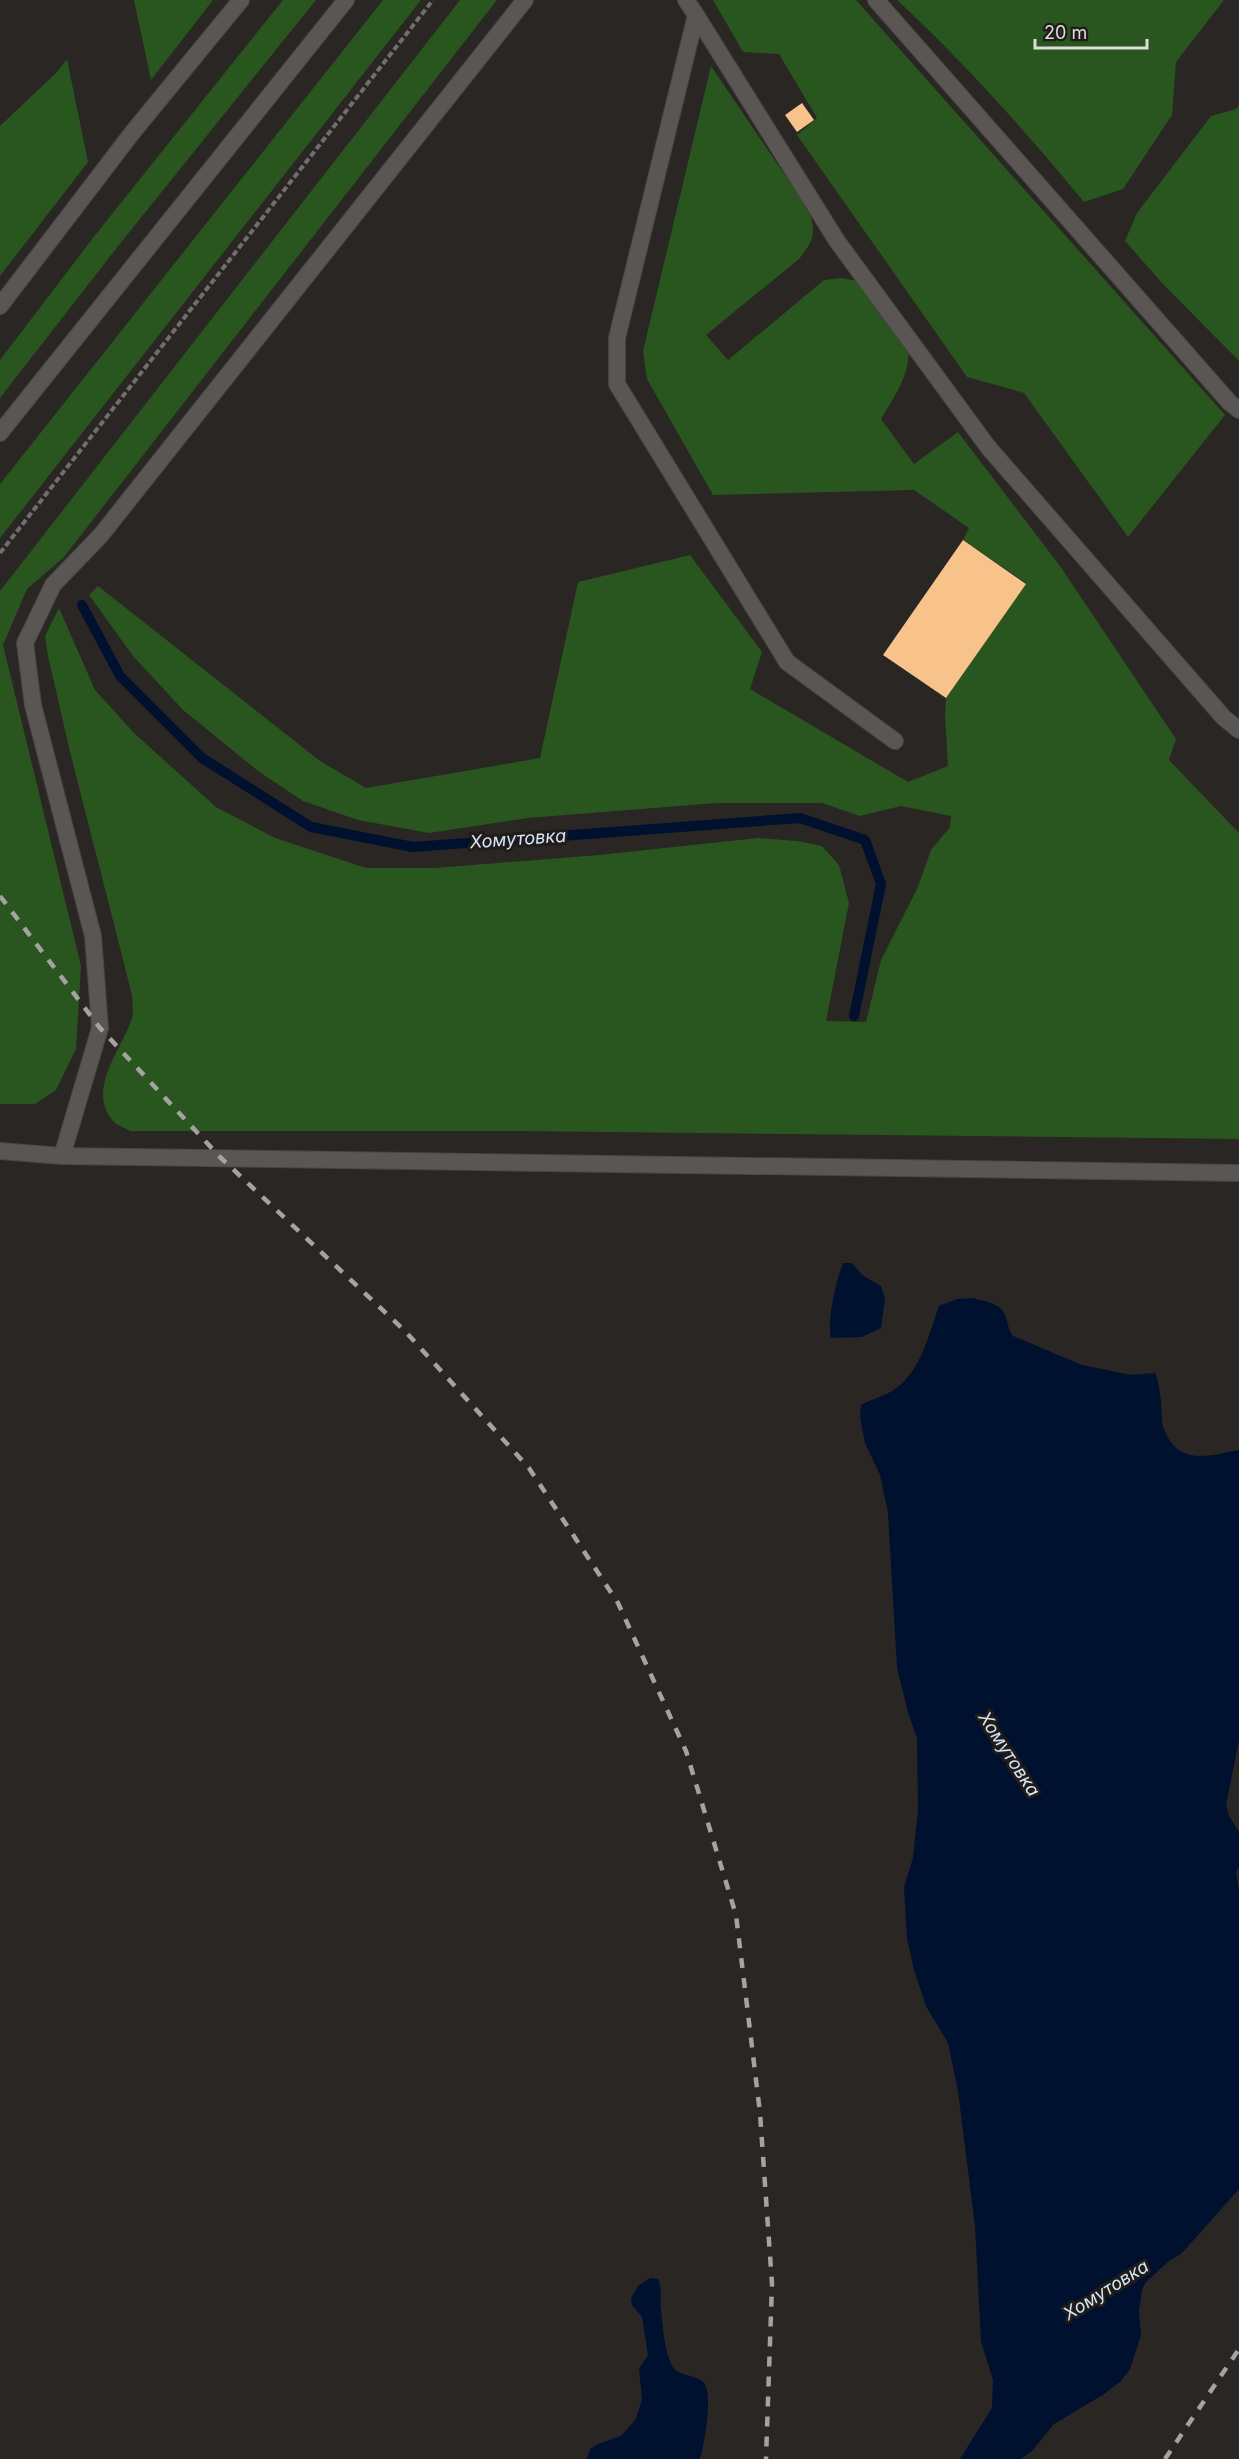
<svg xmlns="http://www.w3.org/2000/svg" width="1239" height="2459" viewBox="0 0 1239 2459" font-family="Inter,sans-serif">
<style>
.green{fill:#29551e}
.water{fill:#00102f}
.lines{fill:none;stroke-linecap:round;stroke-linejoin:round}
.stream{stroke:#00102f;stroke-width:10}
.building{fill:#f7c38a}
.service-casing{stroke:#474543;stroke-width:18}
.tertiary-casing{stroke:#474543;stroke-width:18}
.path{stroke:#716f6c;stroke-width:4;stroke-dasharray:6 3;stroke-linecap:butt}
.service{stroke:#595654;stroke-width:16}
.tertiary{stroke:#595654;stroke-width:16}
.rail{stroke:#a5a3a1;stroke-width:4.5;stroke-dasharray:10 10;stroke-linecap:butt}
.labels{text-anchor:middle;stroke-width:6;stroke-linejoin:round;paint-order:stroke}
.water-label{font-size:18px;font-style:italic;fill:#d6e5f7;stroke:#1f1c1a}
</style>
<rect width="100%" height="100%" fill="#292623"/>
<path class="green" d="M 134,0 L 213,0 L 151,80 Z
M 283,0 L 316,0 L 119,245 L 0,398 L 0,360 L 96,234 Z
M 383,0 L 421,0 L 0,538 L 0,484 Z
M 460,0 L 497,0 L 64,557 L 27,589 L 3,645 L 81,966 L 76,1049 L 56,1090 L 35,1104 L 0,1104 L 0,591 Z
M 713,0 L 856,0 L 1225,415 L 1128,537 L 1024,393 L 967,377 L 797,135 L 817,118 L 779,54 L 743,52 Z
M 897,0 L 1224,0 L 1176,62 L 1172,115 L 1123,189 L 1084,202 C 1026,132 964,62 897,0 Z
M 67,59 L 88,162 L 0,276 L 0,126 L 57,72 Z
M 711,66 L 808,209 C 817,232 814,240 799,259 L 706,335 L 728,360 L 824,280 L 841,278 L 858,281 L 908,345 C 912,372 895,396 881,419 L 914,464 L 958,432 L 1060,566 L 1176,739 L 1169,760 L 1239,833 L 1239,1139 L 515,1131 L 130,1131 C 126,1128 118,1126 114,1122 C 85,1091 122,1049 132,1018 C 134,1012 132,1003 132,995 L 70,752 L 48,656 L 45,636 L 59,608 L 95,690 L 135,734 L 216,807 L 275,838 L 366,868 L 434,868 L 599,855 L 758,838 L 797,841 L 822,846 L 839,865 L 849,903 L 826,1021 L 866,1022 L 881,960 L 917,889 L 931,850 L 950,827 L 951,816 L 901,806 L 860,816 L 822,803 L 717,803 L 528,818 L 429,833 L 358,820 L 303,801 L 258,771 L 183,710 L 133,656 L 89,595 L 98,586 L 320,761 L 366,788 L 540,758 L 578,582 L 690,555 L 762,652 L 750,689 L 908,782 L 948,766 L 945,716 L 946,698 L 1026,583 L 963,540 L 969,528 L 914,490 L 713,495 L 647,379 L 643,351 Z
M 1239,105 L 1239,361 L 1163,284 L 1125,241 L 1137,213 L 1211,116 L 1236,109 Z"/>
<path class="water" d="M 843,1263 L 852,1263 L 862,1275 L 881,1286 L 885,1298 L 881,1328 L 862,1337 L 831,1338 C 827,1319 836,1281 843,1263 Z
M 972,1298 C 984,1301 1002,1303 1006,1317 C 1008,1324 1008,1329 1013,1336 L 1082,1365 L 1131,1375 L 1155,1373 C 1161,1389 1161,1402 1162,1419 C 1162,1427 1166,1434 1170,1441 C 1186,1465 1215,1454 1239,1450 L 1239,1740 L 1226,1805 L 1229,1816 L 1239,1832 L 1239,1866 L 1236,1872 L 1239,1890 L 1239,2189 L 1182,2253 L 1169,2261 L 1146,2282 L 1142,2289 L 1139,2311 L 1141,2335 L 1130,2369 L 1121,2381 L 1104,2394 L 1054,2424 L 1032,2451 L 1021,2459 L 960,2459 L 992,2408 L 993,2380 L 981,2341 L 975,2226 L 958,2091 L 948,2043 L 926,2006 L 914,1970 L 907,1938 L 904,1887 L 913,1858 L 918,1810 L 917,1738 L 908,1712 L 897,1668 L 888,1513 L 880,1475 L 865,1443 L 860,1417 L 861,1405 C 871,1399 886,1396 895,1389 C 921,1371 929,1334 939,1306 L 957,1299 Z
M 650,2278 L 658,2279 C 663,2289 659,2300 661,2311 C 663,2327 664,2346 670,2361 C 676,2379 692,2372 703,2382 C 714,2391 704,2445 700,2459 L 587,2459 L 590,2449 L 598,2444 L 621,2436 L 636,2419 L 642,2399 L 639,2369 L 648,2355 L 642,2317 L 632,2305 L 631,2298 L 638,2286 Z"/>
<g class="lines">
<path class="stream" d="M 82,605 L 120,676 L 202,758 L 311,827 L 413,847 L 800,818 L 865,840 L 881,884 L 854,1016"/>
</g>
<path class="building" d="M 802,103 L 814,120 L 797,132 L 785,115 Z
M 963,540 L 1026,584 L 946,698 L 883,655 Z"/>
<g class="lines">
<g class="service-casing">
<path id="service" d="M 686,0 L 696,15 L 617,338 L 617,384 L 787,662 L 895,741
M 876,0 L 1230,403 L 1239,410
M 696,15 L 837,241 L 988,447 L 1224,718 L 1239,730
M 0,306 L 132,133 L 241,0
M 0,433 L 346,0
M 62,1156 L 100,1028 L 93,936 L 33,705 L 25,643 L 53,585 L 101,535 L 525,0"/>
</g>
<g class="tertiary-casing">
<path id="tertiary" d="M 0,1151 L 62,1156 L 1239,1173"/>
</g>
<path class="path" d="M 0,553 L 433,0"/>
<use href="#service" class="service"/>
<use href="#tertiary" class="tertiary"/>
<path class="rail" d="M 0,896 L 100,1028 L 220,1157 L 405,1331 L 529,1468 L 618,1603 L 686,1751 L 736,1915 L 760,2113 L 772,2284 L 766,2459
M 1165,2459 L 1239,2349"/>
</g>
<g class="labels">
<g class="water-label">
<text transform="translate(518 839) rotate(-4)" y="6">Хомутовка</text>
<text transform="translate(1009 1754) rotate(57)" y="6">Хомутовка</text>
<text transform="translate(1106 2290) rotate(-32)" y="6">Хомутовка</text>
</g>
</g>
<path d="M1035 39v9h112v-9" fill="none" stroke="#dfdddb" stroke-width="3"/>
<text x="1044" y="39" font-size="18" fill="#dfdddb" stroke="#1f1c1a" stroke-width="4.5" paint-order="stroke">20 m</text>
</svg>
